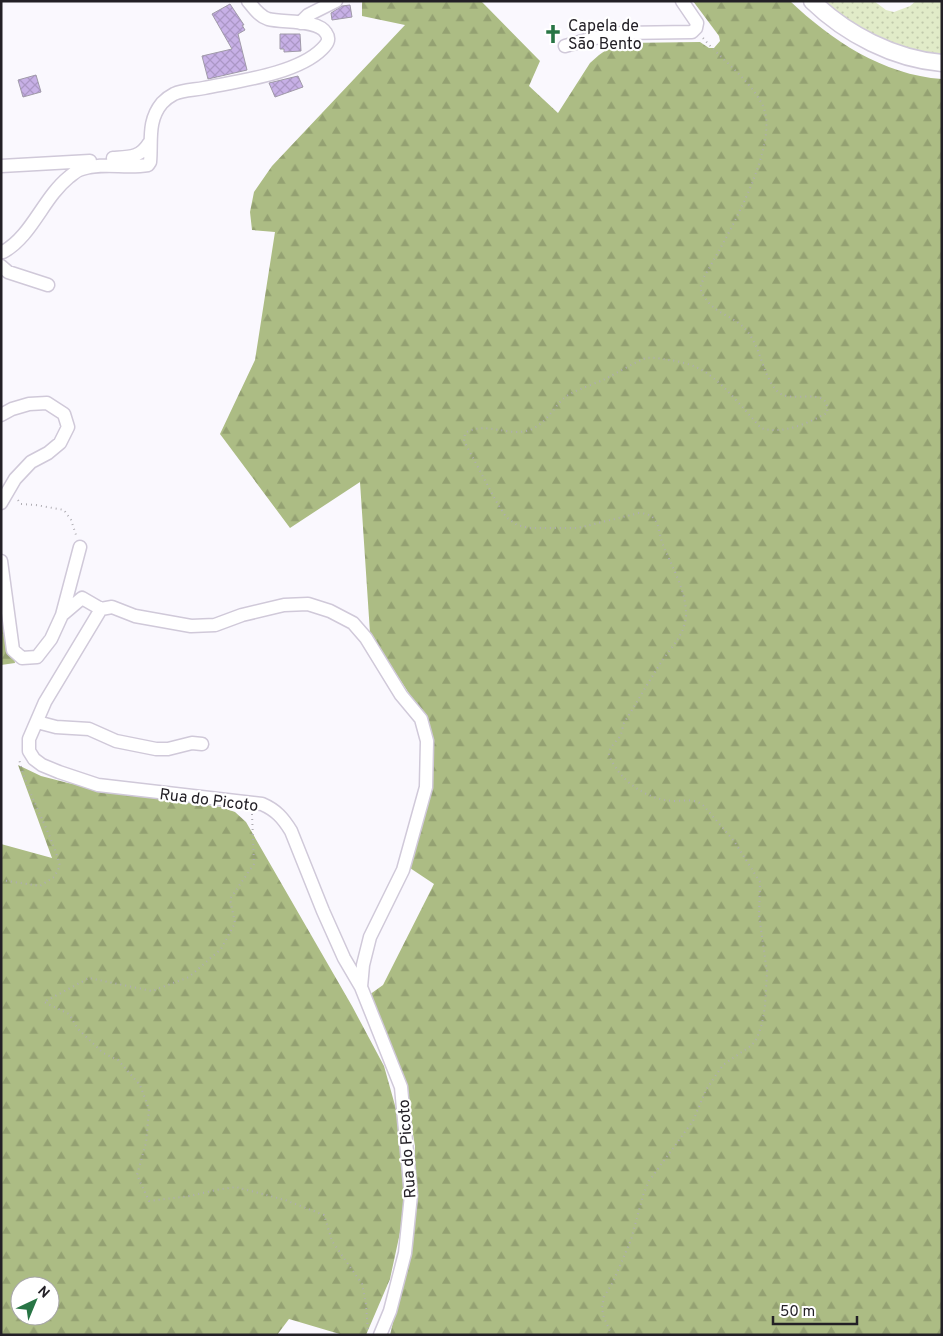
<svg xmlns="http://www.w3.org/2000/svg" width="943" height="1336" viewBox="0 0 943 1336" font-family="Overpass,sans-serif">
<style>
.grass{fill:url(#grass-dots)}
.forest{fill:url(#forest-firs);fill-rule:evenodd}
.building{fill:url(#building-cross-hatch);stroke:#a09aa9}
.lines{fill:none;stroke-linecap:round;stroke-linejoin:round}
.minor-casing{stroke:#d0c9d9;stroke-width:15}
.major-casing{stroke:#d0c9d9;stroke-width:19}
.path{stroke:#afadb3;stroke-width:2;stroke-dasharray:1 4;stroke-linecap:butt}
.minor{stroke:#fff;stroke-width:12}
.major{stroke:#fff;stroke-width:16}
.labels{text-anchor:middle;stroke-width:4.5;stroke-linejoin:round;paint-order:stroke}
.poi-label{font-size:16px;fill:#232026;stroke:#fff;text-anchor:start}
.street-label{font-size:16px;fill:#232026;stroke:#fff}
</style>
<defs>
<pattern id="grass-dots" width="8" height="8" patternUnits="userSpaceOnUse" patternTransform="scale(1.25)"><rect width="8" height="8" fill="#e1ebc8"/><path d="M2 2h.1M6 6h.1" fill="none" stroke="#c1c9ac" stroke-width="1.8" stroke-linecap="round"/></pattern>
<pattern id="forest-firs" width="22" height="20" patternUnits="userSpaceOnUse" patternTransform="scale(1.25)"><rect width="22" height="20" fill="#acbc84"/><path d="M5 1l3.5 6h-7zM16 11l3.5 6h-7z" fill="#94a172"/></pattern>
<pattern id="building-cross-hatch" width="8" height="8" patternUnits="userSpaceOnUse" patternTransform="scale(1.25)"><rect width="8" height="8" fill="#c7b0e6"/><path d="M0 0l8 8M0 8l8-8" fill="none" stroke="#ab97c5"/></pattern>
</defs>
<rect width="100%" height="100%" fill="#faf8fe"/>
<path class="grass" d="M 824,1 L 874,1 L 886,10 L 894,12 L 910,6 L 916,1 L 942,1 L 942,54 C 899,51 857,29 824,1 Z"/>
<path class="forest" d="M 481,1 L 540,61 L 529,86 L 558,113 L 590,63 L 599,55 L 609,48 L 623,43 L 700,42 L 709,48 L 714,48 L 720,41 L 719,36 L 693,1 L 790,1 C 831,40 883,75 942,79 L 942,1335 L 390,1335 L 402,1284 L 413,1223 L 415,1146 L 403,1075 L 369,995 L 383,985 L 434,884 L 410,868 L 429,801 L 433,784 L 433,765 L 417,706 L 370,633 L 360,482 L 290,528 L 220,434 L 255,360 L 275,232 L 252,230 L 250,212 L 254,192 L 272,166 L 405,25 L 362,16 L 362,2 Z
M 1,578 L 15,663 L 1,665 Z
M 18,765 L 41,776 L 68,783 L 221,807 L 235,812 L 246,822 L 352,1006 L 384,1066 L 396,1109 L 402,1157 L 404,1214 L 390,1279 L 366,1335 L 343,1335 L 289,1319 L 277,1335 L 1,1335 L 1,844 L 52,858 ZM 20,1286 L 50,1286 L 50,1316 L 20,1316 Z"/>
<path class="building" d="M 230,4 L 244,25 L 242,25 L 245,30 L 238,34 L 247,70 L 208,79 L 202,56 L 232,49 L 212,14 Z
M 350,5 L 352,17 L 332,20 L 331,13 L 342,6 Z
M 280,34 L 300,34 L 301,51 L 284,52 L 284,49 L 280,49 Z
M 36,75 L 41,92 L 23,97 L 18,80 Z
M 298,76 L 303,87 L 275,97 L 269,83 Z"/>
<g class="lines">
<g class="minor-casing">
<path id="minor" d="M 300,23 L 308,15 L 336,1
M 565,46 L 590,39 L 621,33 L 692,32 L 696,28 L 697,23 L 682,1
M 113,158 C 129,157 140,158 149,143
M 1,166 L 90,161
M 3,252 C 32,236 43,198 69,177 C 73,174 77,170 82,169 C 103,162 126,169 148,165 L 150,162 C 152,141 147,121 162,103 C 165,100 170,96 174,94 C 183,90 194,90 204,88 C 238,81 297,74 322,49 C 326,45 331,40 326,33 C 318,19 282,23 268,19 C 259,16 254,8 248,1
M 1,266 L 8,272 L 48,285
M 1,415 L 12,409 L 29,404 L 47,403 L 64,414 L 68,427 L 60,443 L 48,453 L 31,462 L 15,479 L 1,503
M 1,561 L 13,650 L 22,658 L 37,657 L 51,639 L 62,615 L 82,598 L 101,609
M 101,609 L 45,702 L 29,739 L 29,751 L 34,759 L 42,765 L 59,772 L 98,785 L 262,804 C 276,810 283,818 291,831 L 323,911 L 344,958 L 361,987 L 401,1087 L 411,1195 L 405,1253 L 390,1311 L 380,1335
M 101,609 L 112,607 L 135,616 L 191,626 L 215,625 L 242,615 L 284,605 L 308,604 L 330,611 L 353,623 L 366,638 L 401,695 L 421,719 L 427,741 L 426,787 L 403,870 L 370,937 L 363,965 L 361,987
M 62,615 L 80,547
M 37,722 L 56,727 L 89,729 L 116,741 L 156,749 L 168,749 L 192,743 L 202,744"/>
</g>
<g class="major-casing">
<path id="major" d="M 812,1 C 846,34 894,59 942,63"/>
</g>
<path class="path" d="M 18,500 L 21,504 L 36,505 L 64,510 L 71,520 L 76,535
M 252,814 L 254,864 L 230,899 L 235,923 L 221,949 L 189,977 L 152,991 L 89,978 L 44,1002 L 69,1014 L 78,1029 L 103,1053 L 118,1060 L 140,1085 L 149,1109 L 146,1143 L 137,1175 L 149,1201 L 190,1196 L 216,1190 L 236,1187 L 285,1200 L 324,1215 L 332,1241 L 362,1284 L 366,1304 L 368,1332
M 1,880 L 40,886 L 54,877 L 60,866 C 50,829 28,796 19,759
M 612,1335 L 604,1318 L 602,1308 L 604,1297 L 613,1282 L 631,1240 L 644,1192 L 649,1181 L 693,1121 L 706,1090 L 716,1075 L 723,1065 L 752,1045 L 757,1038 L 762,1024 L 765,1006 L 767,972 L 759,915 L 760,882 L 734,841 L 703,805 C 693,798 685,801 674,801 C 652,800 631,788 618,771 C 615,766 610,760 609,754 C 609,746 618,741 621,734 C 622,731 623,726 624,723 C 637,702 649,681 662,661 C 672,646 686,633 686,614 C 686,590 672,567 663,545 C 657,529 661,514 639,513 L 578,528 L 529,528 L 517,525 L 506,517 L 496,501 L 464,441 L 465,433 C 486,420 511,439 532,429 C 551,420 555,402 570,394 C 581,388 594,384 605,379 C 615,374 637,361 646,358 C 654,357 662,359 669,360 C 679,361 689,364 698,368 C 720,378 745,411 761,428 C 783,435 808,423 827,413 C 831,384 792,405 778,392 C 762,376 762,349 747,331 C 731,312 711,316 700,288 L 704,277 C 724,242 783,143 762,104 C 748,78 722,60 703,38"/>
<use href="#minor" class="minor"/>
<use href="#major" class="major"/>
</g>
<defs>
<g id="church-bare" transform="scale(1.5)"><path d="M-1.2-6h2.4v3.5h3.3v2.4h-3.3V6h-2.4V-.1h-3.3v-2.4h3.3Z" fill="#287545" stroke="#fff" stroke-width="2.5" paint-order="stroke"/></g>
</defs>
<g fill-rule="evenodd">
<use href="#church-bare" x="553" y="34"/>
</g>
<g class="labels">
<g class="poi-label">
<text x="568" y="31">Capela de<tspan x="568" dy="18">São Bento</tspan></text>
</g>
<g class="street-label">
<text transform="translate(209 799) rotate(7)" y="6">Rua do Picoto</text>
<text transform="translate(406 1149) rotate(-94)" y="6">Rua do Picoto</text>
</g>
</g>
<rect width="943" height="1336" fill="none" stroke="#232026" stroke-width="5"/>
<g transform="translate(35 1301) rotate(44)"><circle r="24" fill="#ffffff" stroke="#a7a6a8"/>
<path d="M0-4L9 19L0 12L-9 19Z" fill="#287545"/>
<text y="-8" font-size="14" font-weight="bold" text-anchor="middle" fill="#232026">N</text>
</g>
<path d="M773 1316v8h84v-8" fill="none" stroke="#232026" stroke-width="2.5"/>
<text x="780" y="1316" font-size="15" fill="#232026" stroke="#ffffff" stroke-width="4" paint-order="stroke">50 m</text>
</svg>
